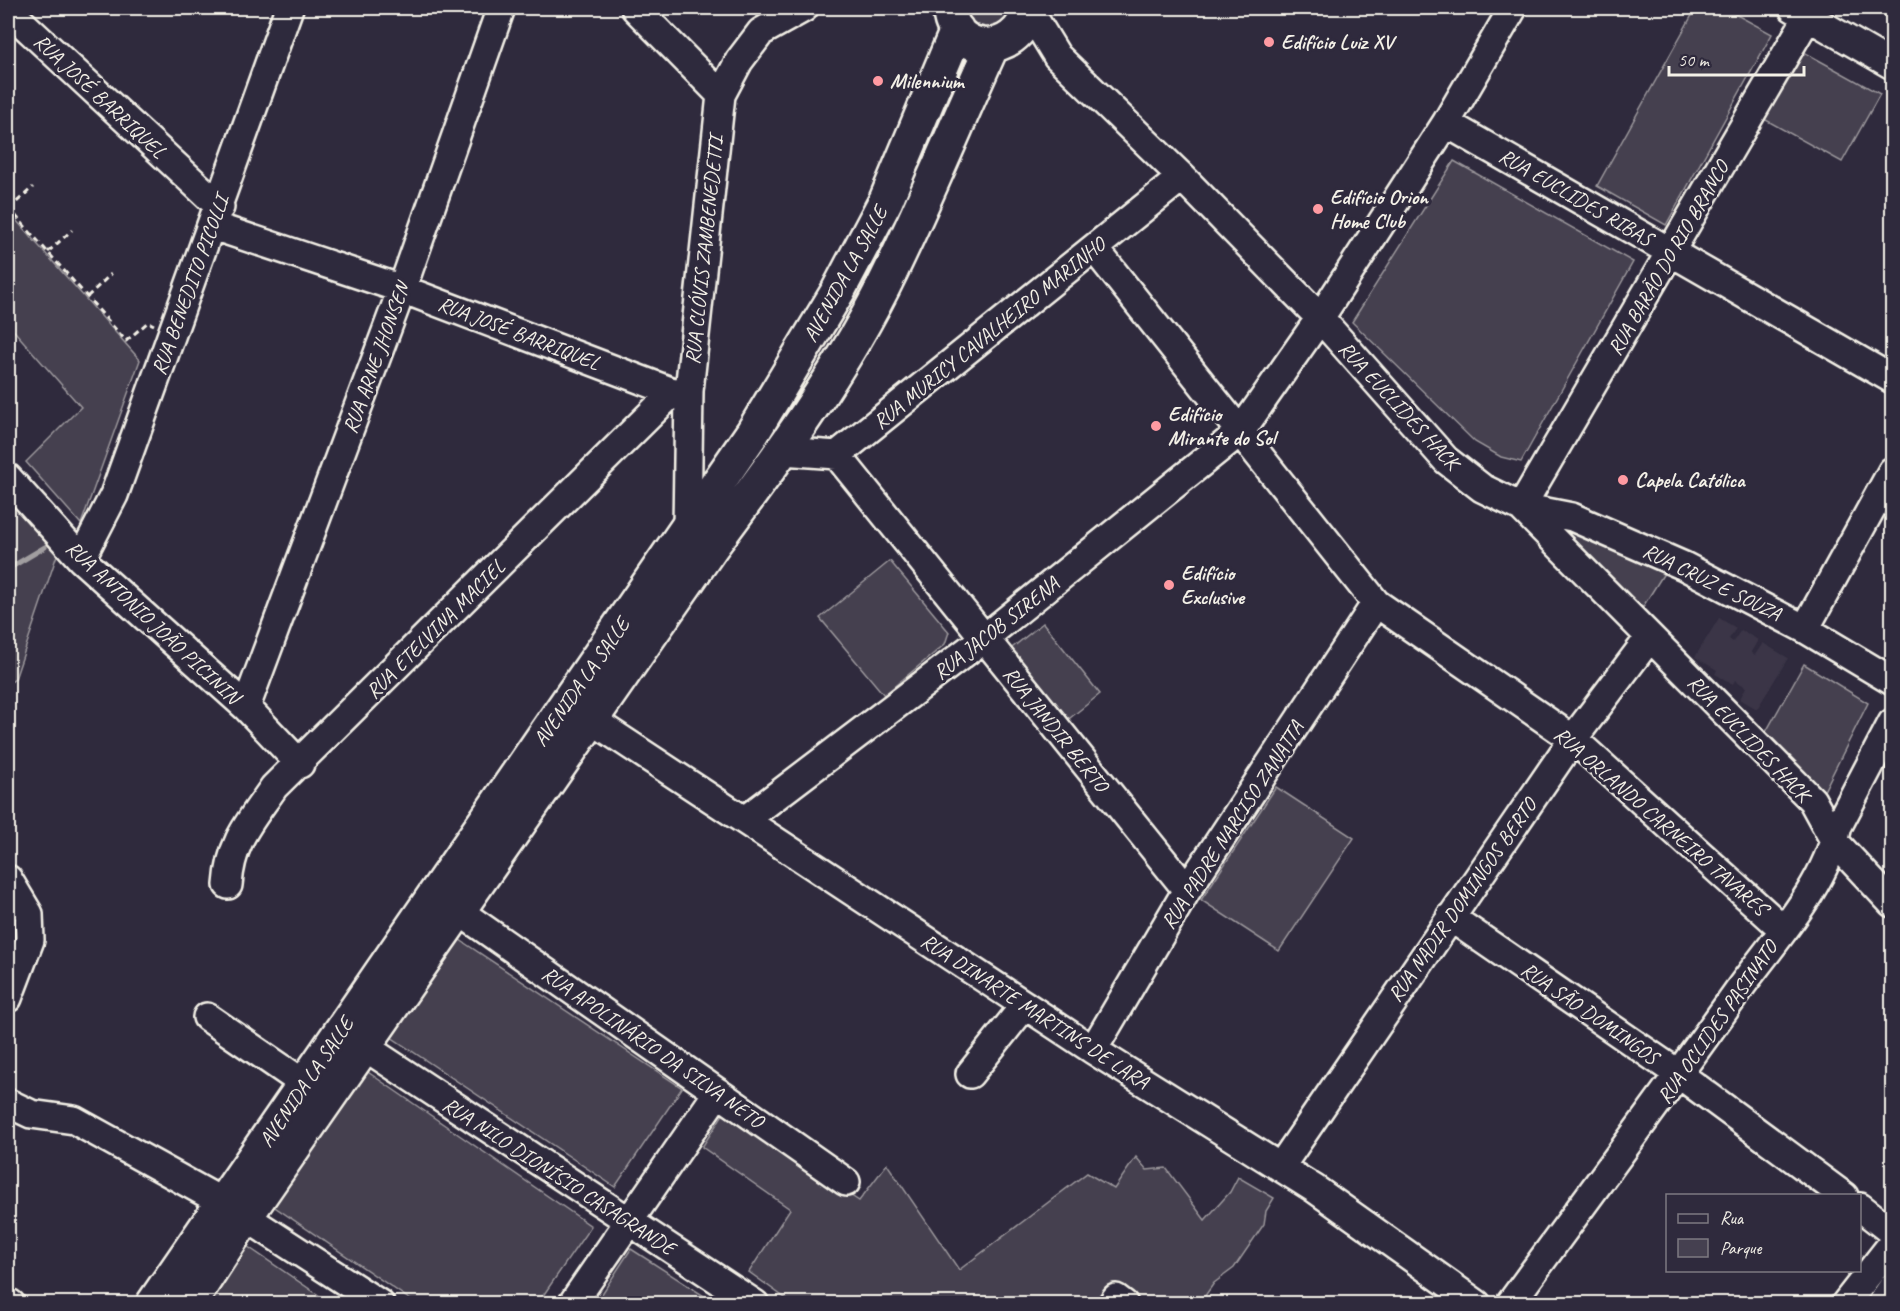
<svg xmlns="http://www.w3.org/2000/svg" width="1900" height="1311" viewBox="0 0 1900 1311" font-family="Caveat,sans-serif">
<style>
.built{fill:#3b3647}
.green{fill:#454050;stroke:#9c989c;stroke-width:1.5}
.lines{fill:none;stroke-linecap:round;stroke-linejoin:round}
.stream{stroke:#a19ea0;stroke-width:5}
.minor-casing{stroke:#f4f1e8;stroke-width:32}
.major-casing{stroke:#f4f1e8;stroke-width:38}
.path{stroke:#f4f1e8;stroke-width:3;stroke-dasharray:6 4.5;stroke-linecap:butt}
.minor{stroke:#2f2a3d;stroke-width:27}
.major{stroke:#2f2a3d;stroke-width:33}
.poi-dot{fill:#ff9aa2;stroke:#2f2a3d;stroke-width:2}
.labels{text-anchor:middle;stroke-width:6;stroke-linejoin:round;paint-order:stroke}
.poi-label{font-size:21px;font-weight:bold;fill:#f4f1e8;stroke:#2f2a3d;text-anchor:start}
.street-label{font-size:21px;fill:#f4f1e8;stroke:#2f2a3d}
</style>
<rect width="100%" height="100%" fill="#2f2a3d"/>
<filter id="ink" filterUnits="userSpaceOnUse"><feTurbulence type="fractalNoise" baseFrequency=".0167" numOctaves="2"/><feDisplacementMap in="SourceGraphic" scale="12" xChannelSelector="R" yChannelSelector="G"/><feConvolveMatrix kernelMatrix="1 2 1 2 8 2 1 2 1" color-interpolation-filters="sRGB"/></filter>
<g filter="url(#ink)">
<path class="built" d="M 1719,618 L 1736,628 L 1729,639 L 1733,642 L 1741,630 L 1758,640 L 1751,652 L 1755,655 L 1763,643 L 1788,658 L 1757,709 L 1740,699 L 1746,687 L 1735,680 L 1733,684 L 1715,674 L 1717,670 L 1695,657 Z"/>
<path class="green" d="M 967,8 L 1010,8 L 1006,22 L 991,31 C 977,26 967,24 967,8 Z
M 1696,8 L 1724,8 L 1772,34 L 1666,225 L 1597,186 Z
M 1802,51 L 1880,94 L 1842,162 L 1764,119 Z
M 1454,161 L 1633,262 L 1521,462 L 1501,457 L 1475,442 L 1352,322 Z
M 8,211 L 140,360 L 81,524 L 26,462 L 81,407 L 8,324 Z
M 8,494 L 58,552 L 15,679 L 8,684 Z
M 1531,510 L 1666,570 L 1639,613 Z
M 890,561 L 949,632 L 945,644 L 884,695 L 820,618 Z
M 1043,623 L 1100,694 L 1065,722 L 1008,651 Z
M 1804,664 L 1868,703 L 1824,791 L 1766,732 Z
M 1276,787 L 1354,838 L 1279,951 L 1201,900 Z
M 454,936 L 682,1088 L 615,1187 L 388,1035 Z
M 362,1068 L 591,1226 L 538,1303 L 415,1303 L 269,1203 Z
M 725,1111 L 859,1201 L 887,1164 L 959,1270 L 1087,1173 L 1114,1189 L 1136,1157 L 1147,1170 L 1166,1168 L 1205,1220 L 1230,1192 L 1238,1177 L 1274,1198 L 1266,1211 L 1264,1224 L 1234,1268 L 1214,1283 L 1200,1303 L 1144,1303 L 1119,1288 L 1107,1304 L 792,1303 L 749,1272 L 790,1209 L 702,1147 Z
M 241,1242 L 330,1303 L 199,1304 Z
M 631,1249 L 715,1303 L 596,1303 Z"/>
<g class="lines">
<path class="stream" d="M 8,569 L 45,547"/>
<g class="minor-casing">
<path id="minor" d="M 635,8 L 721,95
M 1793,8 L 1892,65
M 8,10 L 220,207
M 1029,10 L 1057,56 L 1182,177 L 1320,318 L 1446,460 L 1482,488 L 1521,507 L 1812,800 L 1835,842 L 1892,903
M 1446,123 L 1892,379
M 213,226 L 402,289 L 673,392 L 689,391
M 1095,249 L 1376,603 L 1573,739 L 1783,929
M 783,451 L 837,455 L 1182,177
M 837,455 L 1187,890
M 8,478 L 81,559 L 246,707 L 300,764
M 1521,507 L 1813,8
M 1521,507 L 1572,517 L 1684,566 L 1805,629 L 1892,681
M 692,532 L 687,529 L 689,391 L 721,95 L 739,61 L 761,32 L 804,8
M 81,559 L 114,495 L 289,8
M 1805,629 L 1892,471
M 246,707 L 402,289 L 501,8
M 592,720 L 1093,1050 L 1315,1189 L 1477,1304
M 746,819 L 983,639 L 1241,431 L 1320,318 L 1446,123 L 1513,8
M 8,879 L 29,914 L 30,940 L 8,998
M 228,885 C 231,841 250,822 274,787 L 673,392
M 460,912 L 846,1182
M 1450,917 L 1680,1075 L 1844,1196
M 207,1017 L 322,1096
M 365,1047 L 755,1304
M 1093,1050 L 1187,890 L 1376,603
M 970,1074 L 1025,1005
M 8,1103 L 31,1114 L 74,1120 L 224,1203 L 380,1304
M 1281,1166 L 1573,739 L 1650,637
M 1860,1207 L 1892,1232
M 8,1302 L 11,1304
M 572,1304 L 718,1092
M 1112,1304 L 1116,1298 L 1124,1304
M 1510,1304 C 1587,1198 1665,1094 1740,988 C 1776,938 1825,887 1838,826 L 1892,723
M 1845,1304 L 1892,1244
M 1881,1304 L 1892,1288"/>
</g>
<g class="major-casing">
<path id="major" d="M 950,8 C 949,53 1016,62 1030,8
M 153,1304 L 753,432 L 838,291 L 886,200 L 957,30
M 189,1304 L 246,1216 L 712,546 C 777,459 844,369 891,271 C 927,197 958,121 992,46"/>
</g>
<path class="path" d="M 8,207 L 126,341 L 148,322 L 154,325
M 9,209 L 33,187
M 48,252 L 72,230
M 87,297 L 111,274"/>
<use href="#minor" class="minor"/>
<use href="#major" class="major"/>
</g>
</g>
<g class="poi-dot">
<circle cx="1269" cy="42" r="6"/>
<circle cx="878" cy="81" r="6"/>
<circle cx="1318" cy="209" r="6"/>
<circle cx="1156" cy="426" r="6"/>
<circle cx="1623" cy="480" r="6"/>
<circle cx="1169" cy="585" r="6"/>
</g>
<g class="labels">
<g class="poi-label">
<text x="1281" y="49">Edifício Luiz XV</text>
<text x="890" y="88">Milennium</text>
<text x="1330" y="204">Edifício Orion<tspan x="1330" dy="24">Home Club</tspan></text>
<text x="1168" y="421">Edifício<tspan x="1168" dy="24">Mirante do Sol</tspan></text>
<text x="1635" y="487">Capela Católica</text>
<text x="1181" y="580">Edifício<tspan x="1181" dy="24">Exclusive</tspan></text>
</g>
<g class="street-label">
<text transform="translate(100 96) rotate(43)" y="7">RUA JOSÉ BARRIQUEL</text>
<text transform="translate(1576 197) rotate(30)" y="7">RUA EUCLIDES RIBAS</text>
<text transform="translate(704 250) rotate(-84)" y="7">RUA CLÓVIS ZAMBENEDETTI</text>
<text transform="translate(1668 258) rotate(-60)" y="7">RUA BARÃO DO RIO BRANCO</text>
<text transform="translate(845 274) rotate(-61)" y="7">AVENIDA LA SALLE</text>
<text transform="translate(190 285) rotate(-70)" y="7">RUA BENEDITO PICOLLI</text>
<text transform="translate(519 333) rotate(21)" y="7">RUA JOSÉ BARRIQUEL</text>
<text transform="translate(989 333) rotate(-39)" y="7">RUA MURICY CAVALHEIRO MARINHO</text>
<text transform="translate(376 358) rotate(-70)" y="7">RUA ARNE JHONSEN</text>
<text transform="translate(1399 405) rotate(47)" y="7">RUA EUCLIDES HACK</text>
<text transform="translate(1712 582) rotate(26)" y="7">RUA CRUZ E SOUZA</text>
<text transform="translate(153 622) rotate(43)" y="7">RUA ANTONIO JOÃO PICININ</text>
<text transform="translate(996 628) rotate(-38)" y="7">RUA JACOB SIRENA</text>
<text transform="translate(435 629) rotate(-45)" y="7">RUA ETELVINA MACIEL</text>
<text transform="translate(581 682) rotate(-55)" y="7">AVENIDA LA SALLE</text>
<text transform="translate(1056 729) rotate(51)" y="7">RUA JANDIR BERTO</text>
<text transform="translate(1749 738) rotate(46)" y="7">RUA EUCLIDES HACK</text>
<text transform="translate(1661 821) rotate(41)" y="7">RUA ORLANDO CARNEIRO TAVARES</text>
<text transform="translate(1232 825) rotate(-57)" y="7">RUA PADRE NARCISO ZANATTA</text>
<text transform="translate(1462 900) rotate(-55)" y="7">RUA NADIR DOMINGOS BERTO</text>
<text transform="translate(1035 1011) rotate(33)" y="7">RUA DINARTE MARTINS DE LARA</text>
<text transform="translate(1590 1013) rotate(35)" y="7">RUA SÃO DOMINGOS</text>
<text transform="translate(1717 1022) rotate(-55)" y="7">RUA OCLIDES PASINATO</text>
<text transform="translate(653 1047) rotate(35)" y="7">RUA APOLINÁRIO DA SILVA NETO</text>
<text transform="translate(306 1082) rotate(-56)" y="7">AVENIDA LA SALLE</text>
<text transform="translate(559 1176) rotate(33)" y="7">RUA NILO DIONÍSIO CASAGRANDE</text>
</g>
</g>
<rect width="1900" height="1311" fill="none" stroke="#2f2a3d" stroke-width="30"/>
<rect x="15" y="15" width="1870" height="1281" fill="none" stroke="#f4f1e8" stroke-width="2" filter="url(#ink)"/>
<rect x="1666" y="1194" width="195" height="78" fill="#2f2a3d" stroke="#7e7a81" stroke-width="1.5"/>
<rect x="1678" y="1214" width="30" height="9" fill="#2f2a3d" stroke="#7e7a81" stroke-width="1.5"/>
<text x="1720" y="1224" font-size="18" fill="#f4f1e8">Rua</text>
<rect x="1678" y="1239" width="30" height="18" fill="#454050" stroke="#7e7a81" stroke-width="1.5"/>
<text x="1720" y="1254" font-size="18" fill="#f4f1e8">Parque</text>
<path d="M1669 66v9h135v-9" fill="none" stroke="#f4f1e8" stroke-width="3"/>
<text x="1678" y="66" font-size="18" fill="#f4f1e8" stroke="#2f2a3d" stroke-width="4.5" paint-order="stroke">50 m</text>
</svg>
